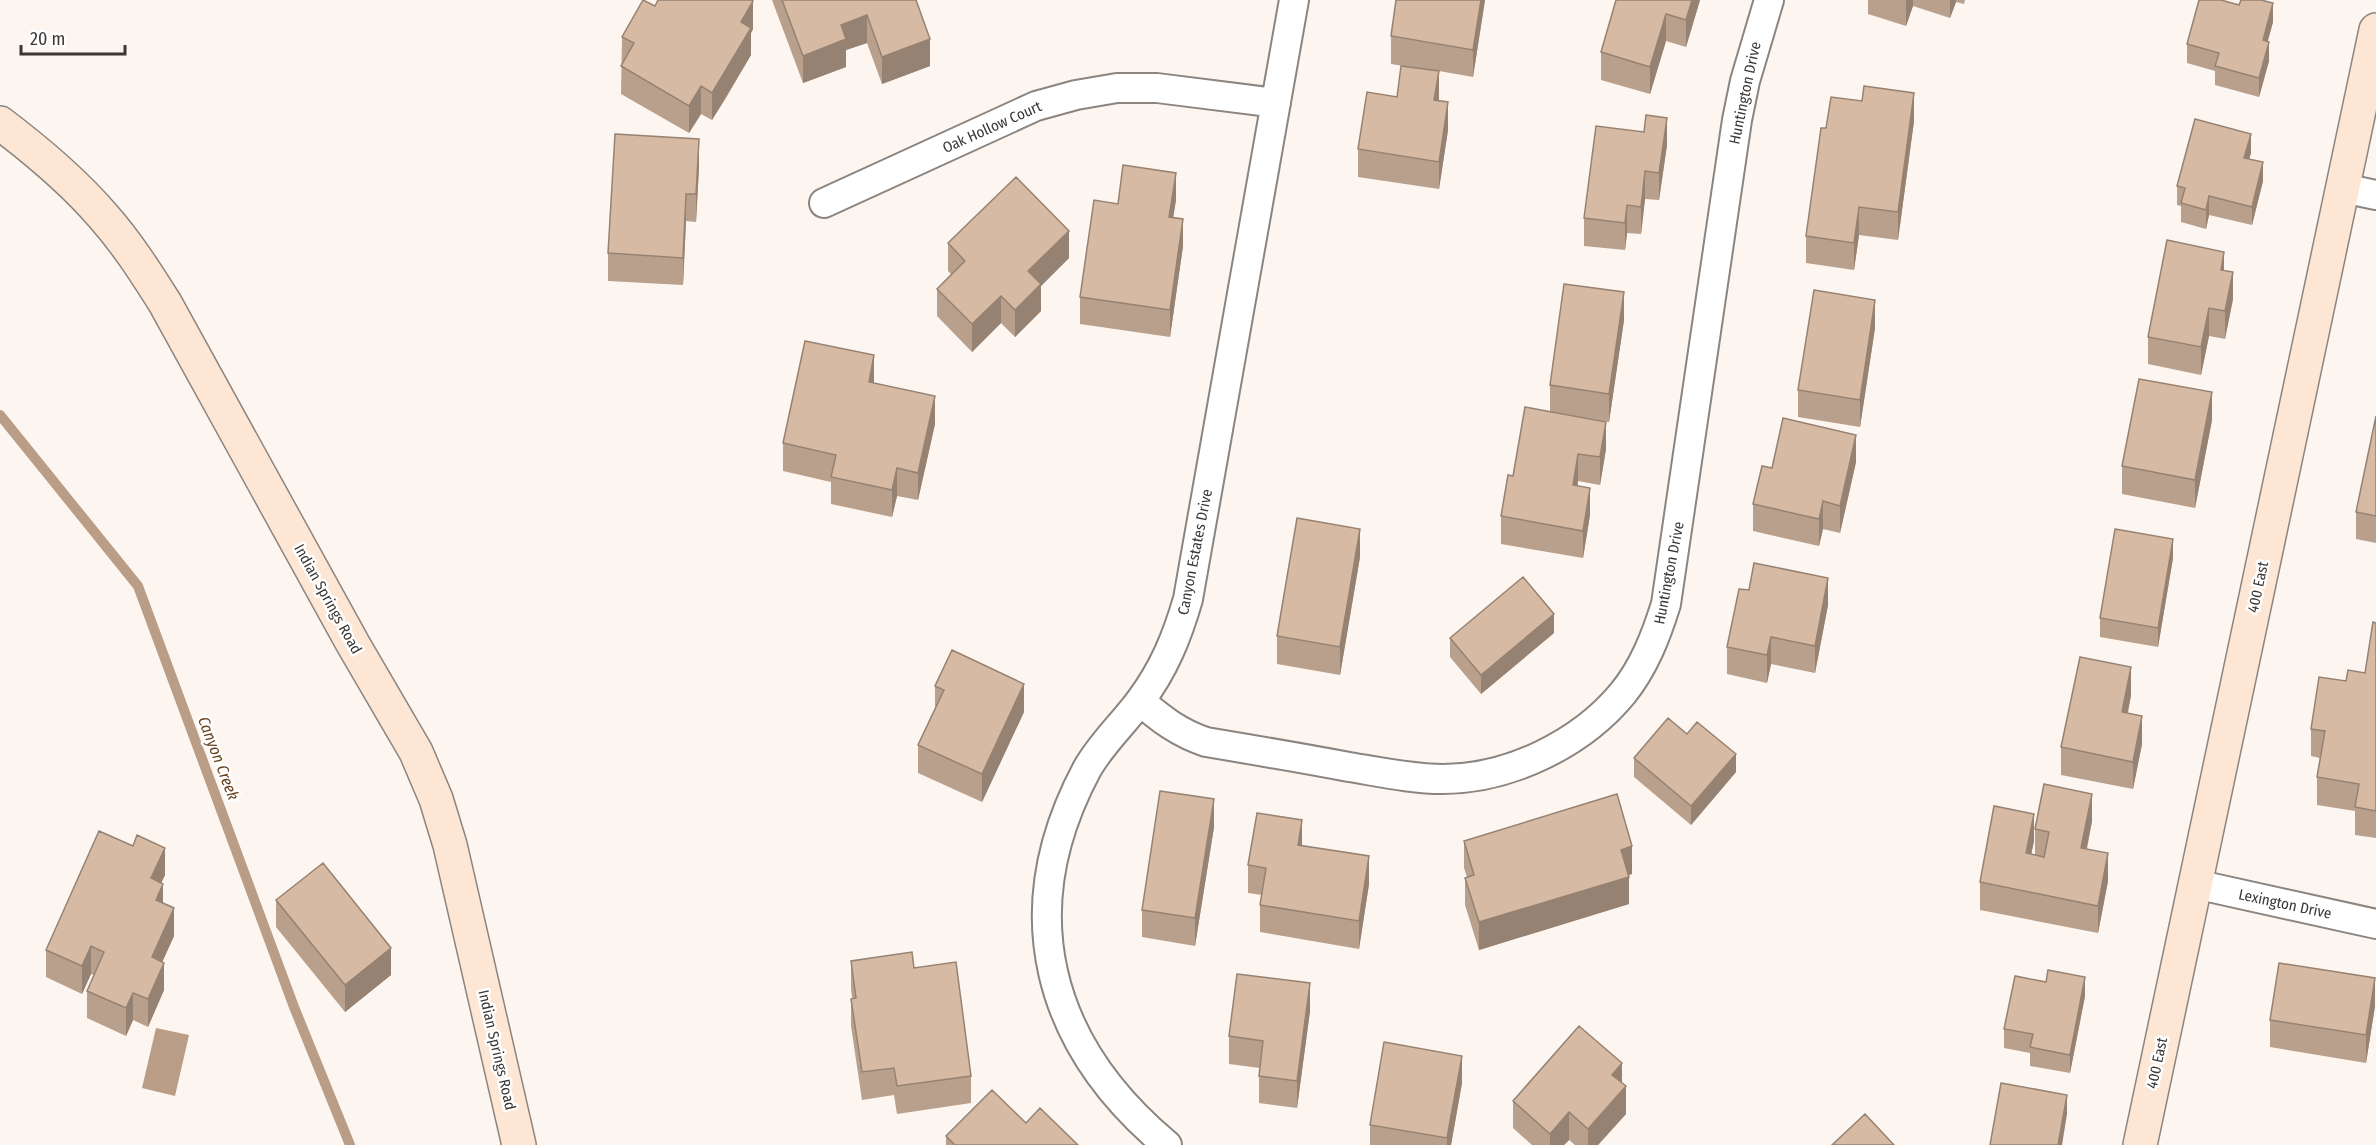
<svg xmlns="http://www.w3.org/2000/svg" width="2376" height="1145" viewBox="0 0 2376 1145" font-family="'Fira Sans Condensed',sans-serif">
<style>
.water{fill:#ba9d87}
.lines{fill:none;stroke-linecap:round;stroke-linejoin:round}
.stream{stroke:#ba9d87;stroke-width:10}
.street-casing{stroke:#8b847f;stroke-width:32}
.secondary-casing{stroke:#8b847f;stroke-width:36}
.street{stroke:#fff;stroke-width:28}
.secondary{stroke:#fde7d4;stroke-width:33}
.wall{fill:#b9a08c}
.shaded-wall{fill:#968272}
.building{fill:#d7baa3;stroke:#968272;stroke-width:1.5}
.labels{text-anchor:middle;stroke-width:5;stroke-linejoin:round;paint-order:stroke}
.street-label{font-size:15px;fill:#3a3735;stroke:#fff}
.water-label{font-size:16px;font-style:italic;fill:#68401b;stroke:#fff}
</style>
<rect width="100%" height="100%" fill="#fdf5f0"/>
<path class="water" d="M 156,1028 L 189,1035 L 175,1096 L 142,1088 Z"/>
<g class="lines">
<path class="stream" d="M 0,415 L 138,586 L 294,1007 L 350,1145"/>
<g class="street-casing">
<path id="street" d="M 2343,188 L 2376,195
M 824,203 L 1036,106 L 1076,95 L 1117,88 L 1157,88 L 1276,103
M 1140,701 C 1161,719 1179,733 1206,742 C 1254,750 1301,758 1349,767 C 1380,772 1412,779 1443,779 C 1509,779 1581,744 1623,693 C 1644,667 1656,636 1666,604 L 1737,120 L 1745,81 L 1769,0
M 2195,884 L 2376,924
M 1167,1145 C 1046,1044 1011,911 1087,769 C 1101,744 1123,724 1140,701 C 1164,669 1177,637 1188,599 L 1294,0"/>
</g>
<g class="secondary-casing">
<path id="secondary" d="M 0,123 C 37,151 73,181 103,216 C 127,243 146,273 165,303 L 353,644 L 416,752 L 436,799 L 450,845 L 519,1145
M 2140,1145 L 2376,30"/>
</g>
<use href="#street" class="street"/>
<use href="#secondary" class="secondary"/>
</g>
<path class="wall" d="M 772,0 L 916,0 L 930,66 L 882,84 L 867,43 L 846,50 L 846,67 L 803,83 Z
M 1485,0 L 1473,77 L 1439,71 L 1438,101 L 1448,130 L 1439,189 L 1358,177 L 1358,149 L 1397,97 L 1410,67 L 1391,64 L 1391,36 Z
M 1616,0 L 1700,0 L 1686,47 L 1666,41 L 1650,94 L 1601,80 L 1601,52 Z
M 1868,0 L 1965,0 L 1964,4 L 1956,2 L 1950,18 L 1913,6 L 1906,26 L 1868,14 Z
M 2273,22 L 2267,42 L 2269,61 L 2259,97 L 2215,85 L 2215,71 L 2187,63 L 2187,44 Z
M 753,29 L 751,33 L 751,55 L 726,98 L 712,120 L 701,114 L 689,133 L 621,94 L 622,37 Z
M 1914,121 L 1898,240 L 1859,235 L 1854,270 L 1806,263 L 1806,236 L 1826,128 Z
M 1667,145 L 1659,200 L 1645,199 L 1641,234 L 1627,233 L 1625,250 L 1584,246 L 1584,218 Z
M 2251,153 L 2249,159 L 2263,181 L 2252,225 L 2209,215 L 2206,229 L 2181,222 L 2181,206 L 2177,205 L 2177,186 Z
M 699,167 L 696,222 L 686,221 L 683,285 L 608,281 L 608,253 Z
M 1176,200 L 1173,217 L 1183,246 L 1170,337 L 1080,324 L 1080,297 L 1118,204 Z
M 948,243 L 1069,258 L 1041,286 L 1041,311 L 1015,337 L 1001,323 L 972,352 L 937,316 L 937,289 L 951,274 L 948,271 Z
M 2224,270 L 2233,299 L 2225,339 L 2209,336 L 2201,375 L 2148,364 L 2148,337 Z
M 1624,320 L 1609,422 L 1590,419 L 1606,449 L 1600,485 L 1578,481 L 1578,486 L 1590,515 L 1583,558 L 1501,544 L 1501,516 L 1550,412 L 1550,385 Z
M 1875,328 L 1860,427 L 1798,417 L 1798,390 Z
M 874,383 L 935,424 L 918,500 L 897,496 L 892,517 L 831,504 L 831,482 L 783,471 L 783,443 Z
M 2376,416 L 2376,543 L 2356,539 L 2356,512 Z
M 2212,420 L 2195,508 L 2122,494 L 2122,466 Z
M 1856,462 L 1840,533 L 1823,529 L 1819,546 L 1753,531 L 1753,504 L 1772,468 Z
M 1360,557 L 1340,675 L 1277,664 L 1277,636 Z
M 2173,558 L 2158,647 L 2100,637 L 2100,618 Z
M 1828,605 L 1815,673 L 1771,664 L 1767,683 L 1727,674 L 1727,647 Z
M 2376,623 L 2376,838 L 2355,835 L 2355,811 L 2317,805 L 2317,777 L 2320,758 L 2311,756 L 2311,729 L 2346,681 L 2365,673 Z
M 1554,633 L 1481,694 L 1450,657 L 1450,638 Z
M 935,686 L 1024,712 L 982,802 L 918,773 L 918,745 L 935,710 Z
M 2131,695 L 2128,713 L 2142,744 L 2133,789 L 2061,775 L 2061,747 Z
M 1687,734 L 1736,772 L 1691,825 L 1634,777 L 1634,758 Z
M 2092,821 L 2087,849 L 2108,881 L 2098,933 L 1980,910 L 1980,882 L 2034,841 L 2031,854 L 2035,855 L 2035,829 Z
M 1214,827 L 1195,946 L 1142,937 L 1142,910 Z
M 1464,841 L 1632,874 L 1629,875 L 1629,904 L 1479,950 L 1465,905 L 1465,878 L 1467,877 L 1464,868 Z
M 1302,845 L 1369,884 L 1359,949 L 1260,932 L 1260,905 L 1262,895 L 1248,893 L 1248,865 Z
M 165,875 L 161,883 L 163,903 L 174,936 L 162,962 L 164,990 L 148,1027 L 133,1020 L 126,1036 L 87,1018 L 87,991 L 94,975 L 91,974 L 82,994 L 46,977 L 46,950 Z
M 276,900 L 391,975 L 345,1012 L 276,927 Z
M 851,961 L 914,968 L 971,1076 L 971,1103 L 897,1114 L 894,1095 L 862,1100 L 851,1026 L 851,999 L 852,998 L 851,988 Z
M 2085,996 L 2070,1073 L 2030,1066 L 2030,1053 L 2004,1048 L 2004,1029 Z
M 2375,1006 L 2366,1063 L 2270,1047 L 2270,1020 Z
M 1310,1011 L 1297,1108 L 1259,1103 L 1259,1076 L 1260,1068 L 1229,1064 L 1229,1036 Z
M 1462,1083 L 1451,1145 L 1370,1145 L 1370,1125 Z
M 1622,1083 L 1626,1114 L 1598,1145 L 1575,1145 L 1569,1140 L 1564,1145 L 1532,1145 L 1513,1128 L 1513,1101 Z
M 1026,1123 L 1078,1145 L 946,1145 L 946,1136 Z"/>
<path class="shaded-wall" d="M 1481,0 L 1485,0 L 1473,77 L 1473,50 Z
M 1692,0 L 1700,0 L 1686,47 L 1686,20 Z
M 1906,0 L 1913,0 L 1913,6 L 1906,26 Z
M 1950,0 L 1956,0 L 1956,2 L 1950,18 Z
M 753,1 L 753,29 L 751,33 L 751,55 L 712,120 L 712,93 L 741,22 Z
M 2273,3 L 2273,22 L 2263,59 L 2263,40 Z
M 1666,14 L 1666,41 L 1650,94 L 1650,67 Z
M 867,15 L 867,43 L 846,50 L 846,67 L 803,83 L 803,56 L 841,25 Z
M 930,39 L 930,66 L 882,84 L 882,57 Z
M 2269,42 L 2269,61 L 2259,97 L 2259,78 Z
M 1439,71 L 1439,99 L 1434,128 L 1434,100 Z
M 701,86 L 701,114 L 689,133 L 689,106 Z
M 1914,93 L 1914,121 L 1898,240 L 1898,212 Z
M 1448,102 L 1448,130 L 1439,189 L 1439,162 Z
M 1667,118 L 1667,145 L 1659,200 L 1659,173 Z
M 2251,134 L 2251,153 L 2244,177 L 2244,158 Z
M 699,139 L 699,167 L 696,222 L 696,194 Z
M 2263,162 L 2263,181 L 2252,225 L 2252,207 Z
M 1645,171 L 1645,199 L 1641,234 L 1641,207 Z
M 1176,173 L 1176,200 L 1169,244 L 1169,217 Z
M 686,194 L 686,221 L 683,285 L 683,258 Z
M 2209,196 L 2209,215 L 2206,229 L 2206,210 Z
M 1627,205 L 1627,233 L 1625,250 L 1625,223 Z
M 1859,207 L 1859,235 L 1854,270 L 1854,243 Z
M 1183,219 L 1183,246 L 1170,337 L 1170,310 Z
M 1069,231 L 1069,258 L 1041,286 L 1041,311 L 1015,337 L 1015,310 L 1028,271 Z
M 2224,252 L 2224,279 L 2221,270 Z
M 2233,272 L 2233,299 L 2225,339 L 2225,311 Z
M 1624,292 L 1624,320 L 1609,422 L 1609,394 Z
M 1001,296 L 1001,323 L 972,352 L 972,324 Z
M 1875,300 L 1875,328 L 1860,427 L 1860,400 Z
M 2209,308 L 2209,336 L 2201,375 L 2201,347 Z
M 874,355 L 874,383 L 869,382 Z
M 2212,392 L 2212,420 L 2195,508 L 2195,480 Z
M 935,396 L 935,424 L 918,500 L 918,473 Z
M 1606,422 L 1606,449 L 1600,485 L 1600,457 Z
M 1856,435 L 1856,462 L 1840,533 L 1840,506 Z
M 1578,454 L 1578,481 L 1573,512 L 1573,485 Z
M 897,468 L 897,496 L 892,517 L 892,490 Z
M 1590,488 L 1590,515 L 1583,558 L 1583,531 Z
M 1823,501 L 1823,529 L 1819,546 L 1819,519 Z
M 1360,529 L 1360,557 L 1340,675 L 1340,647 Z
M 2173,539 L 2173,558 L 2158,647 L 2158,628 Z
M 1828,578 L 1828,605 L 1815,673 L 1815,646 Z
M 1554,614 L 1554,633 L 1481,694 L 1481,675 Z
M 1771,637 L 1771,664 L 1767,683 L 1767,655 Z
M 2131,667 L 2131,695 L 2122,740 L 2122,712 Z
M 1024,684 L 1024,712 L 982,802 L 982,774 Z
M 2142,716 L 2142,744 L 2133,789 L 2133,762 Z
M 1736,754 L 1736,772 L 1691,825 L 1691,806 Z
M 2092,794 L 2092,821 L 2081,876 L 2081,848 Z
M 1214,799 L 1214,827 L 1195,946 L 1195,918 Z
M 2034,814 L 2034,841 L 2026,880 L 2026,853 Z
M 1302,820 L 1302,848 L 1298,845 Z
M 1632,846 L 1632,874 L 1621,877 L 1621,850 Z
M 165,848 L 165,875 L 151,905 L 151,878 Z
M 2108,853 L 2108,881 L 2098,933 L 2098,906 Z
M 1369,856 L 1369,884 L 1359,949 L 1359,921 Z
M 1629,877 L 1629,904 L 1479,950 L 1479,922 Z
M 163,884 L 163,911 L 156,900 Z
M 174,908 L 174,936 L 152,985 L 152,957 Z
M 91,946 L 91,974 L 82,994 L 82,966 Z
M 391,948 L 391,975 L 345,1012 L 345,985 Z
M 164,963 L 164,990 L 148,1027 L 148,999 Z
M 2085,977 L 2085,996 L 2070,1073 L 2070,1055 Z
M 2375,978 L 2375,1006 L 2366,1063 L 2366,1035 Z
M 1310,983 L 1310,1011 L 1297,1108 L 1297,1081 Z
M 133,993 L 133,1020 L 126,1036 L 126,1008 Z
M 1462,1056 L 1462,1083 L 1451,1145 L 1447,1145 L 1447,1138 Z
M 1622,1063 L 1622,1090 L 1626,1086 L 1626,1114 L 1598,1145 L 1588,1145 L 1588,1129 L 1612,1075 Z
M 2067,1095 L 2067,1114 L 2062,1145 L 2058,1145 Z
M 1569,1112 L 1569,1140 L 1564,1145 L 1550,1145 L 1550,1134 Z"/>
<path class="building" d="M 643,0 L 655,6 L 658,0 L 751,0 L 753,1 L 741,22 L 751,28 L 712,93 L 701,86 L 689,106 L 621,66 L 634,43 L 622,37 Z
M 782,0 L 916,0 L 930,39 L 882,57 L 867,15 L 841,25 L 846,39 L 803,56 Z
M 1396,0 L 1481,0 L 1473,50 L 1391,36 Z
M 1616,0 L 1692,0 L 1686,20 L 1666,14 L 1650,67 L 1601,52 Z
M 2199,0 L 2221,0 L 2239,5 L 2241,0 L 2261,0 L 2273,3 L 2263,40 L 2269,42 L 2259,78 L 2215,66 L 2219,53 L 2187,44 Z
M 1401,66 L 1439,71 L 1434,100 L 1448,102 L 1439,162 L 1358,149 L 1367,92 L 1397,97 Z
M 1864,86 L 1914,93 L 1898,212 L 1859,207 L 1854,243 L 1806,236 L 1821,128 L 1826,128 L 1831,97 L 1862,101 Z
M 1646,115 L 1667,118 L 1659,173 L 1645,171 L 1641,207 L 1627,205 L 1625,223 L 1584,218 L 1596,126 L 1644,132 Z
M 2195,119 L 2251,134 L 2244,158 L 2263,162 L 2252,207 L 2209,196 L 2206,210 L 2181,203 L 2185,188 L 2177,186 Z
M 615,134 L 699,139 L 696,194 L 686,194 L 683,258 L 608,253 Z
M 1123,165 L 1176,173 L 1169,217 L 1183,219 L 1170,310 L 1080,297 L 1094,200 L 1118,204 Z
M 1016,177 L 1069,231 L 1028,271 L 1041,284 L 1015,310 L 1001,296 L 972,324 L 937,289 L 965,261 L 948,243 Z
M 2167,240 L 2224,252 L 2221,270 L 2233,272 L 2225,311 L 2209,308 L 2201,347 L 2148,337 Z
M 1564,284 L 1624,292 L 1609,394 L 1550,385 Z
M 1814,290 L 1875,300 L 1860,400 L 1798,390 Z
M 805,341 L 874,355 L 869,382 L 935,396 L 918,473 L 897,468 L 892,490 L 831,477 L 836,455 L 783,443 Z
M 2139,379 L 2212,392 L 2195,480 L 2122,466 Z
M 1525,407 L 1606,422 L 1600,457 L 1578,454 L 1573,485 L 1590,488 L 1583,531 L 1501,516 L 1508,475 L 1513,476 Z
M 2376,416 L 2376,516 L 2356,512 Z
M 1783,418 L 1856,435 L 1840,506 L 1823,501 L 1819,519 L 1753,504 L 1762,466 L 1772,468 Z
M 1297,518 L 1360,529 L 1340,647 L 1277,636 Z
M 2115,529 L 2173,539 L 2158,628 L 2100,618 Z
M 1754,563 L 1828,578 L 1815,646 L 1771,637 L 1767,655 L 1727,647 L 1739,589 L 1749,590 Z
M 1523,577 L 1554,614 L 1481,675 L 1450,638 Z
M 2373,622 L 2376,623 L 2376,811 L 2355,807 L 2359,784 L 2317,777 L 2325,731 L 2311,729 L 2319,677 L 2346,681 L 2348,670 L 2365,673 Z
M 952,650 L 1024,684 L 982,774 L 918,745 L 944,690 L 935,686 Z
M 2080,657 L 2131,667 L 2122,712 L 2142,716 L 2133,762 L 2061,747 Z
M 1668,718 L 1687,734 L 1697,722 L 1736,754 L 1691,806 L 1634,758 Z
M 2044,784 L 2092,794 L 2081,848 L 2108,853 L 2098,906 L 1980,882 L 1994,806 L 2034,814 L 2026,853 L 2044,857 L 2049,832 L 2035,829 Z
M 1160,791 L 1214,799 L 1195,918 L 1142,910 Z
M 1617,794 L 1632,846 L 1621,850 L 1629,877 L 1479,922 L 1465,878 L 1474,875 L 1464,841 Z
M 1257,813 L 1302,820 L 1298,845 L 1369,856 L 1359,921 L 1260,905 L 1266,868 L 1248,865 Z
M 99,831 L 133,846 L 137,835 L 165,848 L 151,878 L 163,884 L 156,900 L 174,908 L 152,957 L 164,963 L 148,999 L 133,993 L 126,1008 L 87,991 L 104,952 L 91,946 L 82,966 L 46,950 Z
M 323,863 L 391,948 L 345,985 L 276,900 Z
M 912,952 L 914,968 L 956,962 L 971,1076 L 897,1086 L 894,1068 L 862,1072 L 851,999 L 856,998 L 851,961 Z
M 2279,963 L 2375,978 L 2366,1035 L 2270,1020 Z
M 2048,970 L 2085,977 L 2070,1055 L 2030,1047 L 2033,1034 L 2004,1029 L 2015,976 L 2046,982 Z
M 1237,974 L 1310,983 L 1297,1081 L 1259,1076 L 1263,1041 L 1229,1036 Z
M 1579,1026 L 1622,1063 L 1612,1075 L 1626,1086 L 1588,1129 L 1569,1112 L 1550,1134 L 1513,1101 Z
M 1384,1042 L 1462,1056 L 1447,1138 L 1370,1125 Z
M 2001,1083 L 2067,1095 L 2058,1145 L 1990,1145 Z
M 992,1090 L 1026,1123 L 1040,1108 L 1078,1145 L 955,1145 L 946,1136 Z
M 1865,1114 L 1894,1145 L 1832,1145 Z"/>
<g class="labels">
<g class="street-label">
<text transform="translate(1745 93) rotate(-78)" y="5">Huntington Drive</text>
<text transform="translate(992 127) rotate(-24)" y="5">Oak Hollow Court</text>
<text transform="translate(1195 552) rotate(-79)" y="5">Canyon Estates Drive</text>
<text transform="translate(1669 573) rotate(-79)" y="5">Huntington Drive</text>
<text transform="translate(2258 587) rotate(-78)" y="5">400 East</text>
<text transform="translate(328 599) rotate(61)" y="5">Indian Springs Road</text>
<text transform="translate(2285 904) rotate(12)" y="5">Lexington Drive</text>
<text transform="translate(497 1050) rotate(77)" y="5">Indian Springs Road</text>
<text transform="translate(2157 1063) rotate(-78)" y="5">400 East</text>
</g>
<g class="water-label">
<text transform="translate(219 758) rotate(69)" y="6">Canyon Creek</text>
</g>
</g>
<path d="M21 45v9h104v-9" fill="none" stroke="#3a3735" stroke-width="3"/>
<text x="30" y="45" font-size="18" fill="#3a3735" stroke="#ffffff" stroke-width="4.5" paint-order="stroke">20 m</text>
</svg>
